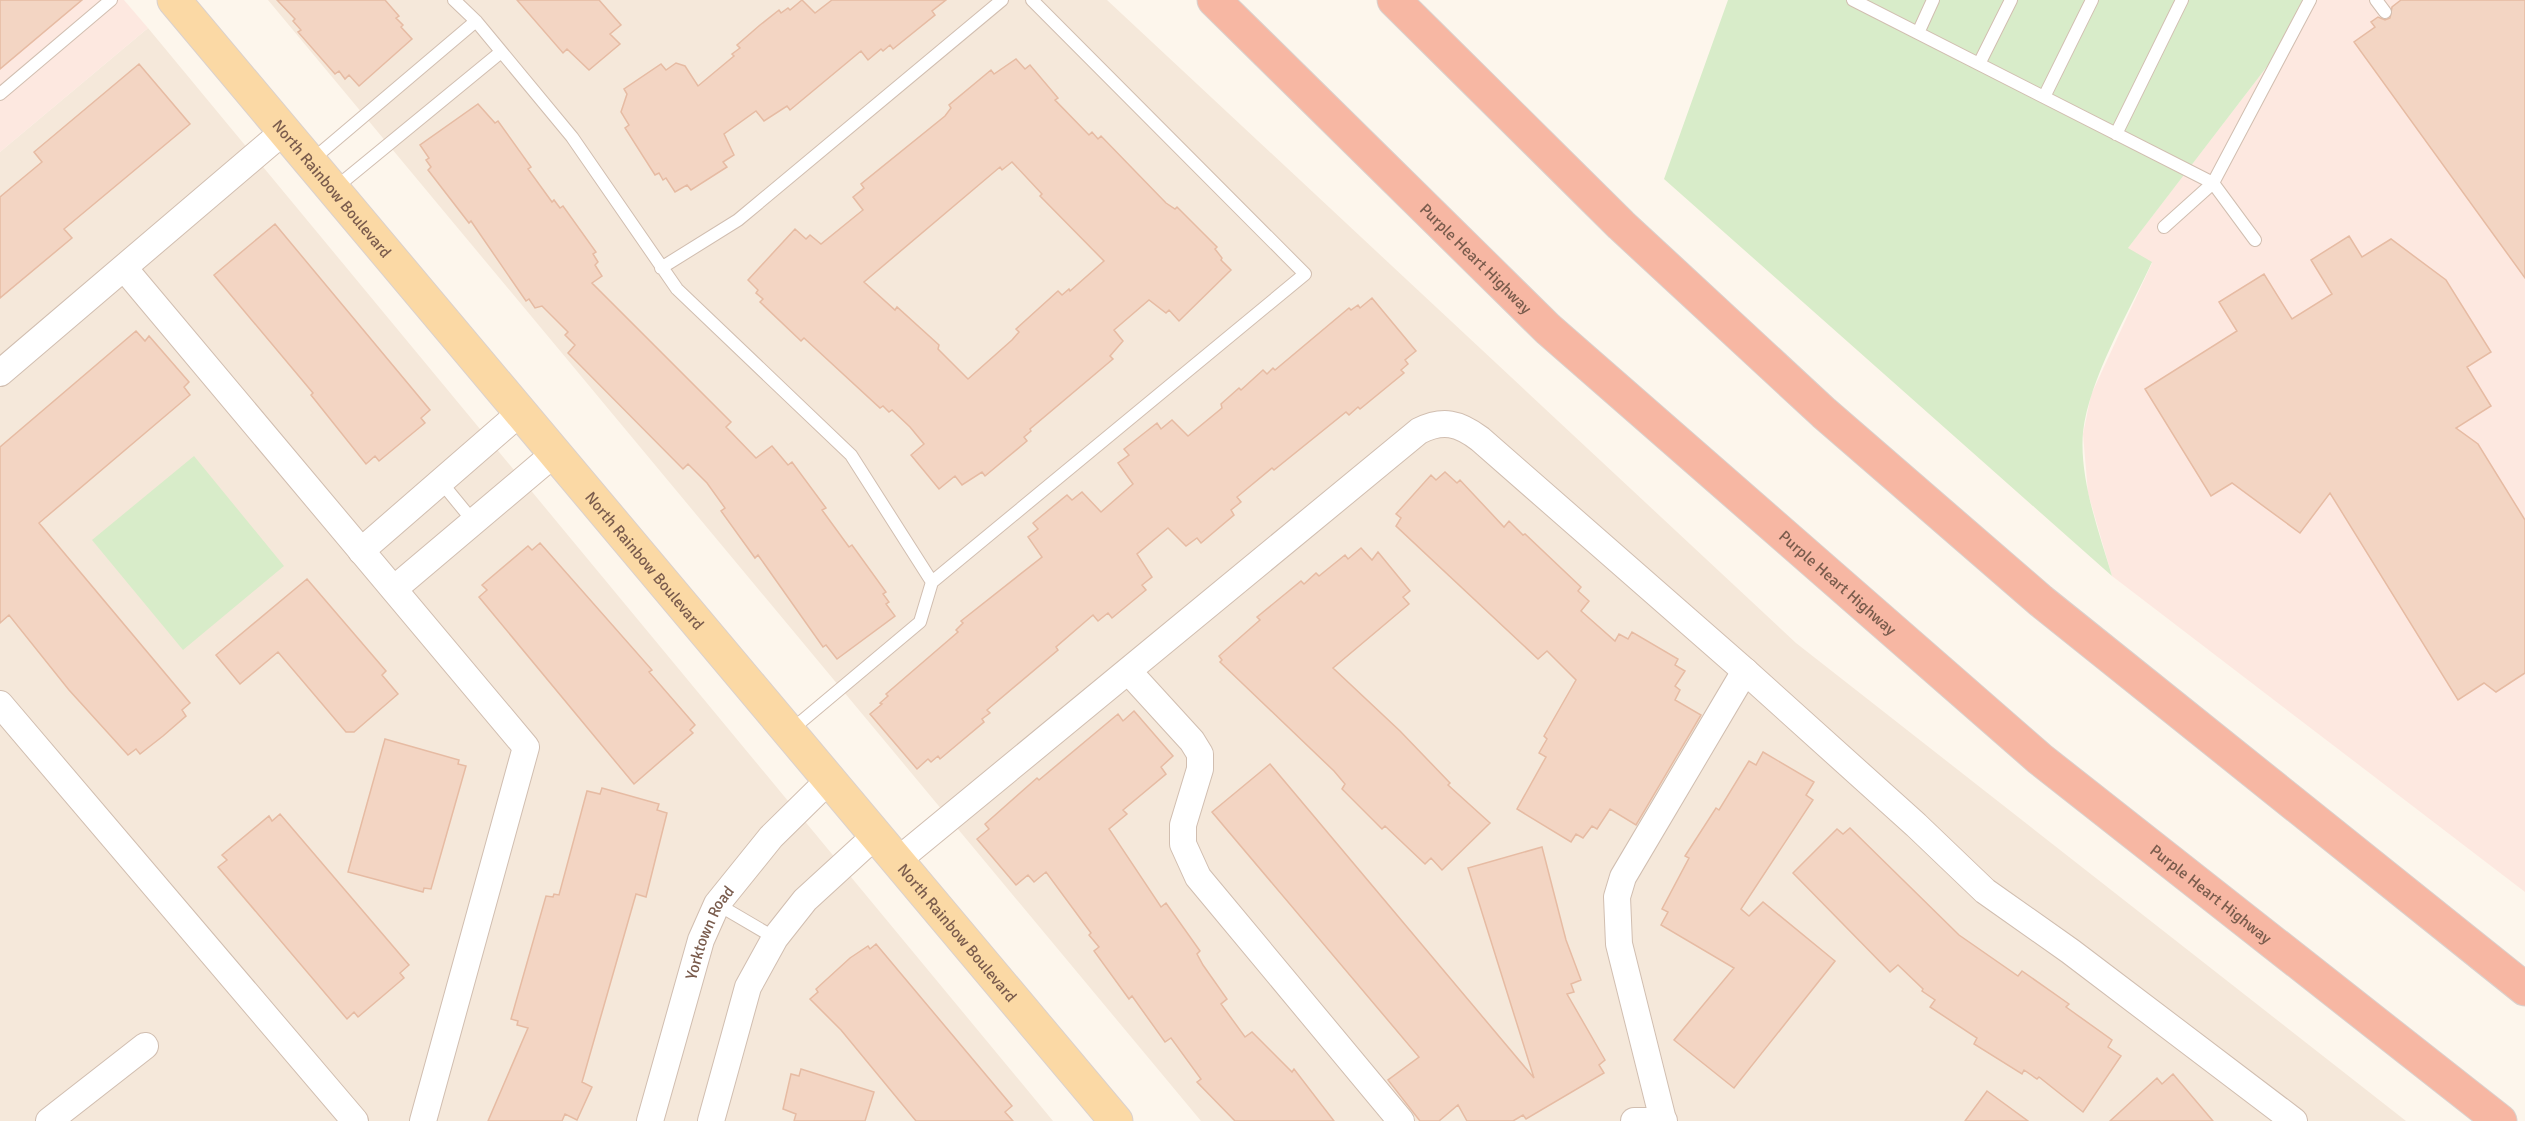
<svg xmlns="http://www.w3.org/2000/svg" width="2525" height="1121" viewBox="0 0 2525 1121" font-family="Signika,sans-serif">
<style>
.residential{fill:#f5e8da}
.commercial{fill:#fde8e0}
.grass{fill:#d8ecc9}
.building{fill:#f3d5c3;stroke:#e6bba3;stroke-width:1.5;fill-rule:evenodd}
.lines{fill:none;stroke-linecap:round;stroke-linejoin:round}
.lane-casing{stroke:#d1beb0;stroke-width:14}
.street-casing{stroke:#d1beb0;stroke-width:28}
.primary-casing{stroke:#dad1cd;stroke-width:35}
.highway-casing{stroke:#dad1cd;stroke-width:35}
.lane{stroke:#fff;stroke-width:12}
.street{stroke:#fff;stroke-width:26}
.primary{stroke:#fbd9a5;stroke-width:33}
.highway{stroke:#f7b7a3;stroke-width:33}
.labels{text-anchor:middle;stroke-width:5;stroke-linejoin:round;paint-order:stroke}
.street-label{font-size:16px;fill:#7a5c4d;stroke:#fffaf3}
</style>
<rect width="100%" height="100%" fill="#fdf6ec"/>
<path class="residential" d="M 268,0 L 1107,0 L 1796,643 L 2406,1121 L 1201,1121 Z
M 148,28 L 1053,1121 L 0,1121 L 0,152 Z"/>
<path class="commercial" d="M 0,0 L 124,0 L 148,28 L 0,152 Z
M 2305,0 L 2525,0 L 2525,892 L 2112,576 L 2088,493 L 2083,434 L 2091,395 L 2152,263 L 2127,249 L 2272,60 Z"/>
<path class="grass" d="M 1728,0 L 2305,0 L 2272,60 L 2128,248 L 2152,262 C 2129,312 2089,379 2083,432 C 2079,479 2099,532 2112,576 L 1664,179 Z
M 194,456 L 284,566 L 183,650 L 92,540 Z"/>
<path class="building" d="M 0,0 L 82,0 L 0,69 Z
M 277,0 L 385,0 L 399,16 L 396,18 L 403,25 L 401,27 L 412,39 L 359,86 L 349,75 L 345,79 L 339,71 L 335,74 L 298,32 L 301,30 L 293,21 L 295,19 Z
M 517,0 L 599,0 L 621,25 L 610,34 L 620,44 L 589,70 L 567,49 L 563,53 Z
M 802,0 L 815,13 L 832,0 L 946,0 L 932,11 L 935,15 L 893,49 L 890,45 L 883,51 L 881,49 L 868,60 L 861,51 L 790,110 L 787,106 L 764,121 L 756,111 L 724,134 L 734,155 L 723,162 L 727,167 L 691,190 L 687,185 L 675,192 L 666,178 L 663,180 L 659,173 L 655,175 L 625,128 L 629,125 L 621,112 L 627,94 L 624,89 L 661,64 L 666,70 L 676,63 L 685,66 L 698,86 L 734,56 L 732,54 L 740,48 L 737,45 L 760,25 L 779,10 L 781,13 L 788,8 L 790,10 Z
M 2401,0 L 2525,0 L 2525,278 L 2354,42 L 2375,27 L 2371,22 L 2378,17 L 2385,20 L 2390,18 L 2392,7 Z
M 1016,59 L 1025,69 L 1030,65 L 1058,98 L 1055,100 L 1089,135 L 1092,132 L 1098,139 L 1101,136 L 1166,203 L 1175,209 L 1177,207 L 1217,247 L 1215,249 L 1222,258 L 1221,260 L 1231,270 L 1179,321 L 1169,310 L 1166,313 L 1149,300 L 1114,330 L 1123,341 L 1110,356 L 1113,359 L 1030,429 L 1031,431 L 1024,437 L 1027,441 L 985,476 L 982,472 L 962,485 L 955,476 L 939,489 L 911,455 L 924,444 L 910,427 L 892,410 L 889,412 L 883,406 L 880,408 L 804,338 L 801,341 L 760,302 L 763,299 L 756,293 L 758,290 L 748,280 L 795,229 L 806,239 L 810,235 L 821,244 L 863,210 L 853,197 L 864,188 L 861,184 L 945,116 L 951,108 L 949,105 L 991,70 L 994,74 ZM 1012,162 L 1042,194 L 1040,196 L 1104,261 L 1070,291 L 1069,289 L 1062,295 L 1058,291 L 1016,329 L 1019,332 L 1012,340 L 968,379 L 938,349 L 939,345 L 897,307 L 895,310 L 864,282 L 1000,167 L 1002,170 Z
M 139,64 L 190,124 L 64,229 L 72,238 L 0,298 L 0,197 L 42,162 L 34,152 Z
M 478,104 L 495,123 L 498,121 L 531,167 L 528,169 L 552,202 L 554,200 L 560,208 L 563,206 L 596,252 L 593,254 L 598,262 L 595,265 L 602,276 L 592,283 L 731,422 L 726,427 L 756,458 L 772,446 L 788,465 L 792,462 L 826,508 L 822,510 L 849,547 L 852,545 L 886,592 L 883,594 L 889,602 L 886,604 L 895,616 L 837,659 L 826,645 L 823,647 L 758,555 L 755,558 L 721,511 L 725,508 L 707,483 L 688,464 L 683,469 L 568,353 L 575,345 L 565,335 L 568,332 L 542,306 L 535,308 L 529,299 L 526,301 L 471,221 L 469,223 L 428,170 L 431,167 L 426,160 L 429,158 L 420,145 Z
M 275,224 L 430,410 L 421,418 L 425,423 L 379,461 L 375,456 L 366,464 L 311,395 L 313,393 L 214,275 Z
M 2349,236 L 2362,257 L 2391,239 L 2446,280 L 2491,352 L 2467,367 L 2491,406 L 2456,428 L 2478,444 L 2525,520 L 2525,673 L 2496,692 L 2484,683 L 2458,700 L 2330,493 L 2300,533 L 2232,483 L 2211,496 L 2145,389 L 2237,331 L 2219,302 L 2264,274 L 2292,319 L 2332,294 L 2311,260 Z
M 1372,298 L 1416,351 L 1405,360 L 1408,364 L 1401,370 L 1404,373 L 1360,409 L 1358,407 L 1349,415 L 1346,412 L 1274,470 L 1272,468 L 1237,497 L 1241,502 L 1231,510 L 1234,515 L 1201,543 L 1197,538 L 1186,546 L 1168,528 L 1137,554 L 1152,577 L 1142,585 L 1146,590 L 1112,618 L 1108,613 L 1098,621 L 1093,615 L 1056,647 L 1058,650 L 987,710 L 990,713 L 982,719 L 984,722 L 940,759 L 938,756 L 931,762 L 928,759 L 917,769 L 870,714 L 882,704 L 880,703 L 888,696 L 886,694 L 958,632 L 956,630 L 963,623 L 961,621 L 1042,557 L 1028,537 L 1038,529 L 1033,523 L 1067,495 L 1072,500 L 1082,492 L 1101,512 L 1133,484 L 1118,463 L 1129,455 L 1124,449 L 1157,423 L 1161,429 L 1172,420 L 1188,436 L 1222,408 L 1221,404 L 1239,388 L 1241,390 L 1263,370 L 1267,374 L 1273,368 L 1275,370 L 1349,308 L 1351,310 L 1358,305 L 1360,308 Z
M 136,331 L 145,341 L 149,336 L 189,382 L 184,387 L 190,395 L 39,523 L 190,703 L 182,710 L 186,716 L 163,736 L 140,754 L 136,749 L 128,755 L 69,690 L 9,615 L 0,623 L 0,447 Z
M 1445,472 L 1457,483 L 1460,480 L 1504,527 L 1509,521 L 1523,535 L 1525,534 L 1581,587 L 1578,591 L 1589,601 L 1581,611 L 1615,641 L 1619,634 L 1628,639 L 1632,632 L 1678,659 L 1675,665 L 1685,671 L 1675,686 L 1680,690 L 1675,700 L 1701,715 L 1636,825 L 1610,809 L 1597,829 L 1592,826 L 1583,838 L 1576,834 L 1571,842 L 1517,809 L 1546,757 L 1539,753 L 1547,739 L 1544,736 L 1576,680 L 1547,651 L 1538,659 L 1396,526 L 1401,518 L 1396,514 L 1431,475 L 1436,480 Z
M 540,543 L 652,670 L 649,672 L 695,725 L 690,730 L 693,733 L 634,784 L 479,597 L 487,590 L 482,585 L 528,546 L 532,550 Z
M 1361,548 L 1372,560 L 1378,552 L 1410,591 L 1403,597 L 1409,604 L 1333,668 L 1400,731 L 1450,783 L 1448,785 L 1490,823 L 1442,870 L 1431,858 L 1425,864 L 1385,826 L 1382,829 L 1342,789 L 1345,784 L 1334,771 L 1220,662 L 1222,660 L 1219,656 L 1260,620 L 1257,617 L 1301,581 L 1304,584 L 1316,573 L 1319,576 L 1345,555 L 1348,559 Z
M 307,579 L 386,671 L 382,675 L 398,694 L 354,732 L 346,732 L 278,652 L 240,684 L 216,655 Z
M 1134,711 L 1173,756 L 1161,767 L 1166,774 L 1123,810 L 1127,814 L 1109,829 L 1161,907 L 1166,903 L 1200,951 L 1197,954 L 1203,965 L 1227,999 L 1221,1004 L 1245,1037 L 1252,1032 L 1292,1072 L 1294,1069 L 1334,1121 L 1235,1121 L 1197,1082 L 1201,1079 L 1171,1038 L 1165,1042 L 1132,996 L 1129,999 L 1094,951 L 1099,947 L 1089,935 L 1091,933 L 1046,872 L 1034,882 L 1028,875 L 1016,885 L 977,839 L 989,829 L 985,824 L 1037,778 L 1039,780 L 1118,714 L 1123,721 Z
M 385,739 L 459,760 L 458,764 L 466,766 L 431,889 L 424,888 L 423,892 L 348,872 Z
M 1763,752 L 1814,782 L 1806,795 L 1813,800 L 1741,909 L 1749,916 L 1763,902 L 1835,961 L 1734,1088 L 1674,1040 L 1734,968 L 1661,925 L 1668,912 L 1662,909 L 1689,858 L 1685,856 L 1716,808 L 1719,810 L 1749,761 L 1756,765 Z
M 1270,764 L 1534,1078 L 1468,868 L 1542,847 L 1566,940 L 1581,980 L 1571,984 L 1574,992 L 1567,994 L 1605,1060 L 1599,1065 L 1604,1073 L 1526,1119 L 1523,1115 L 1513,1121 L 1467,1121 L 1458,1105 L 1439,1121 L 1420,1121 L 1388,1080 L 1419,1057 L 1212,812 Z
M 602,788 L 659,804 L 657,810 L 667,813 L 646,897 L 636,894 L 582,1082 L 592,1087 L 577,1120 L 565,1114 L 562,1121 L 488,1121 L 528,1028 L 517,1025 L 518,1021 L 511,1019 L 546,896 L 553,897 L 554,894 L 559,895 L 587,791 L 600,794 Z
M 280,814 L 409,965 L 400,973 L 404,978 L 358,1017 L 354,1012 L 347,1019 L 218,867 L 227,860 L 222,855 L 269,816 L 272,821 Z
M 1850,828 L 1959,935 L 2018,976 L 2022,971 L 2069,1004 L 2066,1007 L 2112,1040 L 2108,1047 L 2121,1056 L 2083,1112 L 2039,1077 L 2037,1079 L 2024,1070 L 2022,1074 L 1974,1044 L 1977,1038 L 1930,1007 L 1935,1000 L 1922,991 L 1923,989 L 1898,965 L 1890,972 L 1793,873 L 1837,829 L 1843,834 Z
M 876,944 L 1012,1106 L 1005,1112 L 1013,1121 L 916,1121 L 841,1030 L 810,999 L 818,992 L 816,989 L 850,958 L 868,946 L 870,949 Z
M 801,1069 L 874,1092 L 865,1121 L 794,1121 L 796,1114 L 783,1109 L 791,1074 L 799,1076 Z
M 2173,1074 L 2213,1121 L 2110,1121 L 2157,1078 L 2162,1084 Z
M 1987,1091 L 2028,1121 L 1965,1121 Z"/>
<g class="lines">
<g class="lane-casing">
<path id="lane" d="M 454,0 L 476,21 L 572,137 L 677,289 L 851,455 L 932,582
M 1853,0 L 2213,183 L 2164,227
M 2376,0 L 2385,12
M 1918,33 L 1933,0
M 1979,64 L 2011,0
M 0,94 L 111,0
M 2044,97 L 2092,0
M 2116,134 L 2182,0
M 312,160 L 476,21
M 334,189 L 501,52
M 2255,240 L 2213,183 L 2310,0
M 661,268 L 738,220 L 1002,0
M 441,482 L 473,521
M 790,731 L 920,622 L 932,582 L 1305,274 L 1032,0
M 717,904 L 775,938"/>
</g>
<g class="street-casing">
<g id="street">
<path d="M 124,268 L 526,747 L 423,1121"/>
<path d="M 0,373 L 284,131"/>
<path d="M 361,551 L 521,412"/>
<path d="M 394,589 L 555,453"/>
<path d="M 1129,672 L 1192,741 L 1200,754 L 1200,769 L 1183,825 L 1183,844 L 1198,877 L 1401,1121"/>
<path d="M 0,704 L 355,1121"/>
<path d="M 897,861 L 1419,431 C 1443,419 1459,423 1480,439 L 1745,671 L 1916,825 L 1985,891 L 2070,951 L 2294,1121"/>
<path d="M 1663,1120 L 1619,944 L 1617,897 L 1623,877 L 1745,671"/>
<path d="M 49,1121 L 145,1046"/>
<path id="s1" d="M 650,1121 L 701,940 L 717,904 L 771,837 L 829,780"/>
<path d="M 711,1121 L 748,987 L 775,938 L 805,900 L 876,835"/>
<path d="M 1634,1121 L 1664,1121"/>
</g>
</g>
<g class="primary-casing">
<g id="primary">
<path id="s2" d="M 174,0 L 1116,1121"/>
</g>
</g>
<g class="highway-casing">
<g id="highway">
<path id="s3" d="M 1214,0 L 1548,329 L 2040,759 L 2500,1121"/>
<path d="M 1394,0 L 1621,225 L 1824,413 L 2041,601 L 2525,989"/>
</g>
</g>
<use href="#lane" class="lane"/>
<use href="#street" class="street"/>
<use href="#primary" class="primary"/>
<use href="#highway" class="highway"/>
</g>
<g class="labels">
<g class="street-label">
<text dy="6" stroke="none"><textPath href="#s2" startOffset="246">North Rainbow Boulevard</textPath></text>
<text dy="6" stroke="none"><textPath href="#s3" startOffset="368">Purple Heart Highway</textPath></text>
<text dy="6" stroke="none"><textPath href="#s2" startOffset="732">North Rainbow Boulevard</textPath></text>
<text dy="6" stroke="none"><textPath href="#s3" startOffset="854">Purple Heart Highway</textPath></text>
<text dy="6" stroke="none"><textPath href="#s3" startOffset="1340">Purple Heart Highway</textPath></text>
<text dy="6" stroke="none"><textPath href="#s2" startOffset="1218">North Rainbow Boulevard</textPath></text>
<text dy="6" stroke="none"><textPath href="#s1" startOffset="198">Yorktown Road</textPath></text>
</g>
</g>
</svg>
